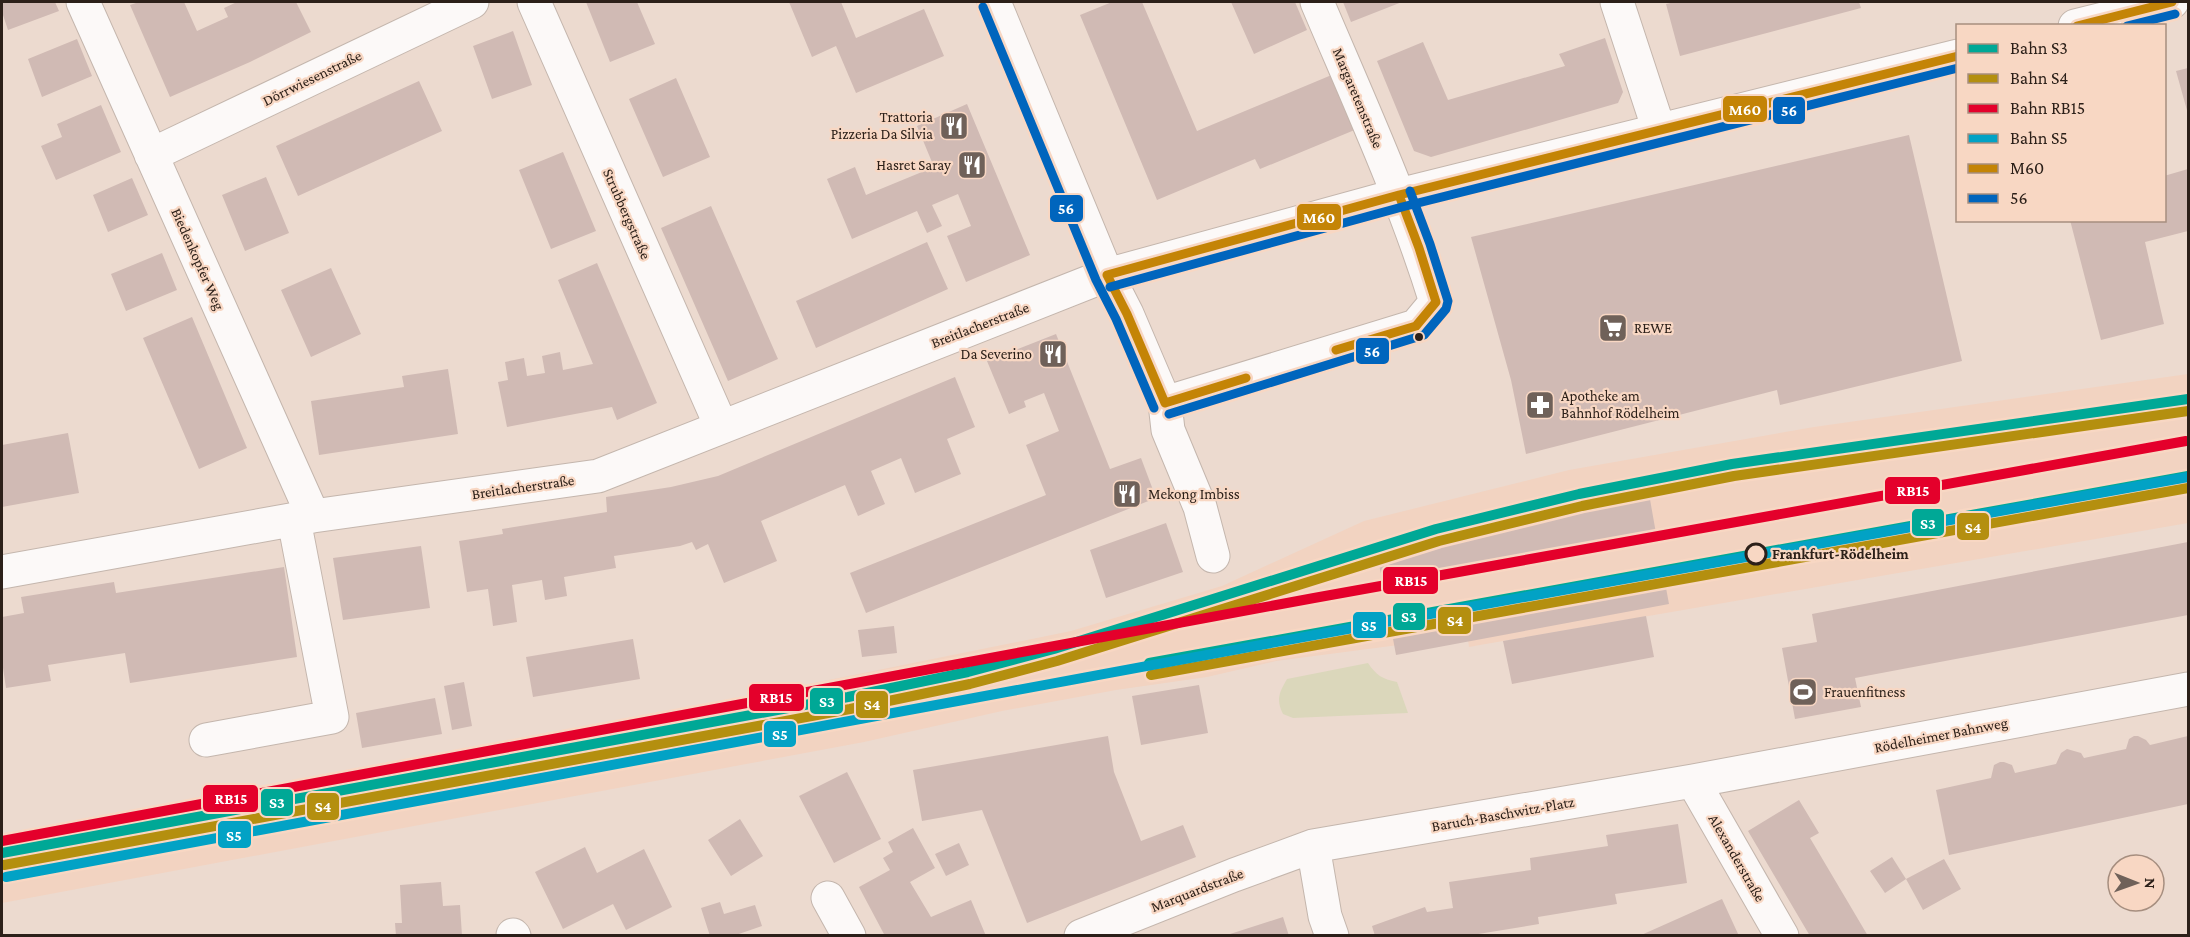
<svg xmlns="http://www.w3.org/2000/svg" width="2190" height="937" viewBox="0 0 2190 937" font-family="'Crimson Pro',serif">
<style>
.built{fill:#f2d3c1}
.green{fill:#dbd7bb}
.building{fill:#d0bab4}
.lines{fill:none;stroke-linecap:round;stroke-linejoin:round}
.minor-casing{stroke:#c4b6ad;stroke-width:35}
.minor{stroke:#fcf9f8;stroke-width:33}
.bus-1-casing{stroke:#f8d7c3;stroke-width:14}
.bus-2-casing{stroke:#f8d7c3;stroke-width:14}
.bus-1{stroke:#c48406;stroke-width:9}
.bus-2{stroke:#0065bd;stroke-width:9}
.rail-1-casing{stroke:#f8d7c3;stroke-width:15}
.rail-2-casing{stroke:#f8d7c3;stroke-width:15}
.rail-3-casing{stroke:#f8d7c3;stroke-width:15}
.rail-4-casing{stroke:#f8d7c3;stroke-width:15}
.rail-1{stroke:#00a896;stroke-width:10}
.rail-2{stroke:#b48f0f;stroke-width:10}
.rail-3{stroke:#e4002b;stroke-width:10}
.rail-4{stroke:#02a2c5;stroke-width:10}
.bus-dot{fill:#2c2019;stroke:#f8d7c3;stroke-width:2}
.stop-dot{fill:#f8d7c3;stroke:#2c2019;stroke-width:3}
.labels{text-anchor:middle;stroke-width:4.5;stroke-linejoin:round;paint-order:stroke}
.street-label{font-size:15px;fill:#2c2019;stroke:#f8d7c3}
.poi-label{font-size:15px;fill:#2c2019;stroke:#f8d7c3;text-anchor:start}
.stop-label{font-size:15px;font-weight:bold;fill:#2c2019;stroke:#f8d7c3;text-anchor:start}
.line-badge{stroke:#f8d7c3;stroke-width:2}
.badge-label{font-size:16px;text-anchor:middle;font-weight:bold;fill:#fff}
</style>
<rect width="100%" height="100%" fill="#ecdacf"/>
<path class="built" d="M 2188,374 L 2188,523 L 1480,645 L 1469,647 L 1468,640 L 1414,643 L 1276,661 L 1207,677 L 1116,690 L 1002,711 L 864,742 L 2,903 L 2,839 L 809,684 L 1071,631 L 1222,586 L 1364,521 L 1569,470 L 1814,427 Z"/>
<path class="green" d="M 1368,663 C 1376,675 1382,679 1397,682 L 1408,713 L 1293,718 L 1283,714 C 1276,699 1279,693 1287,679 Z"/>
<path class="building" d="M 2,2 L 55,2 L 59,11 L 8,30 L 2,12 Z
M 139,2 L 184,2 L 197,31 L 228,17 L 224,8 L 237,2 L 296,2 L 311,32 L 250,62 L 170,97 L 130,5 Z
M 586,2 L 637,2 L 655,44 L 610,62 Z
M 789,2 L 841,2 L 856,38 L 924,9 L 944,56 L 856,93 L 836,46 L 812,57 Z
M 1112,2 L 1142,2 L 1197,131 L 1334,74 L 1357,129 L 1260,169 L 1255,159 L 1157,200 L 1080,15 Z
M 1231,2 L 1295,2 L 1307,30 L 1254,54 Z
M 1343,2 L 1402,2 L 1351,22 Z
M 1675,2 L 1859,2 L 1861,8 L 1680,56 L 1666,4 Z
M 513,31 L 532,85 L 492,99 L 473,46 Z
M 1605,38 L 1623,92 L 1618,103 L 1431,157 L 1414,151 L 1377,61 L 1423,42 L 1448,100 L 1565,66 L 1559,54 Z
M 77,39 L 92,76 L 42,97 L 28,59 Z
M 2188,68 L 2188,114 L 2176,71 Z
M 676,78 L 710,157 L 663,177 L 629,99 Z
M 419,81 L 442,131 L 298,196 L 276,146 Z
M 967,104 L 1030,255 L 966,282 L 947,236 L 971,226 L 958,194 L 932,205 L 942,226 L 927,233 L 917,211 L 852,239 L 827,179 L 855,167 L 866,195 L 934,167 L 917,126 Z
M 101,105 L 121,152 L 56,180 L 41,146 L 62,137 L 57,124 Z
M 1909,135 L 1962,361 L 1780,405 L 1777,390 L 1526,454 L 1511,380 L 1471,237 Z
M 563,152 L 596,231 L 551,249 L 519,170 Z
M 2188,169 L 2188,231 L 2145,242 L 2164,324 L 2101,340 L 2070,220 L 2164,220 L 2164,176 Z
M 266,177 L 289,233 L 245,251 L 222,195 Z
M 132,178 L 148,215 L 108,232 L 93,195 Z
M 711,206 L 778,359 L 728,381 L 661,228 Z
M 927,242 L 948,289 L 816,348 L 796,301 Z
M 162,253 L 177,290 L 126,311 L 111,274 Z
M 597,263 L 657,403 L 617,420 L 612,407 L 507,427 L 498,382 L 508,380 L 505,362 L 524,358 L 527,376 L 545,373 L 542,356 L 560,352 L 563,370 L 593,364 L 558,280 Z
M 331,268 L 361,334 L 311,357 L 281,290 Z
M 192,317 L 247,448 L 199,469 L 143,338 Z
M 1056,334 L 1110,469 L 1141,458 L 1156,498 L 866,613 L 850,573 L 1046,495 L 1026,445 L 1059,431 L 1044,393 L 1024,401 L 1026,407 L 1009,414 L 987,361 Z
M 448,369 L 458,434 L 319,455 L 311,401 L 404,387 L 402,376 Z
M 955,377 L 975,427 L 947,439 L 961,474 L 915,493 L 901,458 L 871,471 L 885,504 L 858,516 L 845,485 L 761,521 L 777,561 L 724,583 L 708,544 L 696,550 L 692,542 L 680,546 L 614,556 L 616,568 L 564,577 L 567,596 L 545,600 L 542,580 L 512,585 L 517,622 L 493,626 L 488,589 L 467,592 L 459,541 L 503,534 L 502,529 L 607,512 L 606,497 L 671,487 L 718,476 Z
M 68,433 L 79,493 L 2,507 L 2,445 Z
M 1648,488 L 1657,539 L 1384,588 L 1377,555 L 1505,519 Z
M 1166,523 L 1183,572 L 1106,598 L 1090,550 Z
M 2188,542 L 2188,615 L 1855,678 L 1861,707 L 1795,719 L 1782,648 L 1817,642 L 1812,614 Z
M 421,546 L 430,608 L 343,620 L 333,558 Z
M 284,567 L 297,657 L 130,683 L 125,653 L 48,665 L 51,681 L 6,688 L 2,661 L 2,617 L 24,613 L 21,597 L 114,582 L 116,593 Z
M 1664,577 L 1669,604 L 1396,655 L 1391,628 Z
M 1646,616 L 1654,657 L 1512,684 L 1503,641 Z
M 894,626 L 897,653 L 862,657 L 858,630 Z
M 633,639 L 640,679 L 533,697 L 526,657 Z
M 464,682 L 472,726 L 452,730 L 444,686 Z
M 1199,685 L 1208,733 L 1141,745 L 1132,696 Z
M 435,698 L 442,734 L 362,748 L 356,713 Z
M 1108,736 L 1114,772 L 1141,841 L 1183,825 L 1196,857 L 1027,923 L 982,810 L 922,821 L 913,770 Z
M 2134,736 L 2138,736 L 2146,740 L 2150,745 L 2188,736 L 2188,804 L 1949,855 L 1936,790 L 1991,778 L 1994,765 L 2000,762 L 2004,762 L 2012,765 L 2015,773 L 2056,764 L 2061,753 L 2067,749 L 2081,753 L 2084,758 L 2126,749 L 2129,739 Z
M 847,772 L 881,839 L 834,863 L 799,796 Z
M 1799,800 L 1819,833 L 1810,838 L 1868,936 L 1810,936 L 1748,831 Z
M 740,819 L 763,856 L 731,876 L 708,840 Z
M 1678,824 L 1687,883 L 1615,894 L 1617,904 L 1538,917 L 1539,924 L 1466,936 L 1375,936 L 1372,926 L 1425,907 L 1427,912 L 1453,908 L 1449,882 L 1531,870 L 1530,858 L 1608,846 L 1606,835 Z
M 913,828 L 935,868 L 910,882 L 931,917 L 971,900 L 986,936 L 885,936 L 859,887 L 890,870 L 883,858 L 893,852 L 888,842 Z
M 959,843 L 969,865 L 946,876 L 935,854 Z
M 585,847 L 597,873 L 644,849 L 672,907 L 626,930 L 613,904 L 563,929 L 535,872 Z
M 1892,857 L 1906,879 L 1885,893 L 1870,871 Z
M 1944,859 L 1961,889 L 1923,910 L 1906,879 Z
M 441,882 L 443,906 L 460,905 L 462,936 L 396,936 L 395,923 L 402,923 L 400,885 Z
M 1722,899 L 1739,936 L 1639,936 Z
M 720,902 L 724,914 L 755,905 L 762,926 L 733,936 L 710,936 L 701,908 Z
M 1283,917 L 1289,936 L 1227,936 L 1227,935 Z"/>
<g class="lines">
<g class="minor-casing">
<path id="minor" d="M 83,2 L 313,516
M 534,2 L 721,426
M 994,2 L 1107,275 L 1127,314 L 1165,403 L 1168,430 L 1200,507 L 1213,556
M 1617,2 L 1659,130
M 2075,26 L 2172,2
M 151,155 L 472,2
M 1165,403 L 1416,326 L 1436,302 C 1404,199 1359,101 1317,2
M 2,572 L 313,516 L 598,476 L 1107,275 L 1399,195 L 1958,56
M 206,740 L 332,717 L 294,520
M 1693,781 L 1782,936
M 1313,846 L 1325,916 L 1332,936
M 828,898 L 849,936
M 513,935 L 514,936
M 1081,936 L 1234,875 L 1313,846 L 1693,781 L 2188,689"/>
</g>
<use href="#minor" class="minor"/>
<g class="bus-1-casing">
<path id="bus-1" d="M 2077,26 L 2172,2
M 1107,275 L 1399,195 L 1958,56
M 1107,275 L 1127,314 L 1165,403
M 1336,350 L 1416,326 L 1436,302 L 1419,248 L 1399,195
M 1165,403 L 1246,378"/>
</g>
<g class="bus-2-casing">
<path id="bus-2" d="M 983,7 L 1096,280 L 1116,319 L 1154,408
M 2127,26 L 2175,14
M 1110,287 L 1402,207 L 1958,68
M 1169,414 L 1424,335 L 1446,309 L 1448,301 L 1430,244 L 1410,191"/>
</g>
<use href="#bus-1" class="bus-1"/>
<use href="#bus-2" class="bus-2"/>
<g class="rail-1-casing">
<path id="rail-1" d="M 1149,663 L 2188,476
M 2,853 L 848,697 L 968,672 L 1054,649 L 1436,529 L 1579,494 L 1732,464 L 2188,399"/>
</g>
<g class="rail-2-casing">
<path id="rail-2" d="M 1151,675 L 2188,488
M 4,865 L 850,709 L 970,684 L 1057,661 L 1439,541 L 1582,506 L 1734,476 L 2188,411"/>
</g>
<g class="rail-3-casing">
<path id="rail-3" d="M 2,841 L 1314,598 L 2186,441"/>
</g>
<g class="rail-4-casing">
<path id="rail-4" d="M 6,877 L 1320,634 L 2188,477"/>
</g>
<use href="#rail-1" class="rail-1"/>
<use href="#rail-2" class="rail-2"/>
<use href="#rail-3" class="rail-3"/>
<use href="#rail-4" class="rail-4"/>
</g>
<defs>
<g id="restaurant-square" transform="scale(1.5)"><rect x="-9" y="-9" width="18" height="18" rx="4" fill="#6f6159" stroke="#f8d7c3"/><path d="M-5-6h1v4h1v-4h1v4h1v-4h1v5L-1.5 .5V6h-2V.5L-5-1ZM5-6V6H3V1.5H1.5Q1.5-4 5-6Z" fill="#fff"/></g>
<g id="supermarket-square" transform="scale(1.5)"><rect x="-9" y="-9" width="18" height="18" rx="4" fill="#6f6159" stroke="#f8d7c3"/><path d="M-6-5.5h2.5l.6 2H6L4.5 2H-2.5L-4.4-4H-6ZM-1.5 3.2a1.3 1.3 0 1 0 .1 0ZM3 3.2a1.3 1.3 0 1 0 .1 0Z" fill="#fff"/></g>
<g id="pharmacy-square" transform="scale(1.5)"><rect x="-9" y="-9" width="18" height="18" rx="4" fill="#6f6159" stroke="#f8d7c3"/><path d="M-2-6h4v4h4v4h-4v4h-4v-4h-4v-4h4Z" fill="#fff"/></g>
<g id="stadium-square" transform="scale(1.5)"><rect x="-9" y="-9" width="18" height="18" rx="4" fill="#6f6159" stroke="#f8d7c3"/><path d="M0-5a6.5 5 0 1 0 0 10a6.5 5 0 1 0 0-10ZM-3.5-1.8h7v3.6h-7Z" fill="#fff"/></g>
</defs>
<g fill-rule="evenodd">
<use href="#restaurant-square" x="954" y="126"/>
<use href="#restaurant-square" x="972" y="165"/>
<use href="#supermarket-square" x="1613" y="328"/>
<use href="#restaurant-square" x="1053" y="354"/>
<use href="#pharmacy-square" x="1540" y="405"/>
<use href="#restaurant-square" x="1127" y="494"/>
<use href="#stadium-square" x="1803" y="692"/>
</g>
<circle class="bus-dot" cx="1419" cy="337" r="5"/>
<circle class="stop-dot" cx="1756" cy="554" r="10"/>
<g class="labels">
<g class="street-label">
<text transform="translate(312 78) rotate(-26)" y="5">Dörrwiesenstraße</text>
<text transform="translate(1358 98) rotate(67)" y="5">Margaretenstraße</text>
<text transform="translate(627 214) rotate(66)" y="5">Strubbergstraße</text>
<text transform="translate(198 259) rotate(66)" y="5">Biedenkopfer Weg</text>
<text transform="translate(980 325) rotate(-21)" y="5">Breitlacherstraße</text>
<text transform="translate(523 487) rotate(-8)" y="5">Breitlacherstraße</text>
<text transform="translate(1941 735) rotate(-11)" y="5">Rödelheimer Bahnweg</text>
<text transform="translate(1503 814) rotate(-10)" y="5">Baruch-Baschwitz-Platz</text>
<text transform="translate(1737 858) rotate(60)" y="5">Alexanderstraße</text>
<text transform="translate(1197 890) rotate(-21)" y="5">Marquardstraße</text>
</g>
<g class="poi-label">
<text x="933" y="122" text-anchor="end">Trattoria<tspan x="933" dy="17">Pizzeria Da Silvia</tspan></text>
<text x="951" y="170" text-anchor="end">Hasret Saray</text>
<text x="1634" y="333">REWE</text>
<text x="1032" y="359" text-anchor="end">Da Severino</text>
<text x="1561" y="401">Apotheke am<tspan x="1561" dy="17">Bahnhof Rödelheim</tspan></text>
<text x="1148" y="499">Mekong Imbiss</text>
<text x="1824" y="697">Frauenfitness</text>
</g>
<g class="stop-label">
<text x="1772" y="559">Frankfurt-Rödelheim</text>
</g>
</g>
<g class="line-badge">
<rect x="1722" y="95" width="46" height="28" rx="6" fill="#c48406"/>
<rect x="1772" y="96" width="34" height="29" rx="6" fill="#0065bd"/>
<rect x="1049" y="194" width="35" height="29" rx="6" fill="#0065bd"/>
<rect x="1296" y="203" width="46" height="28" rx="6" fill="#c48406"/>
<rect x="1355" y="337" width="35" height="28" rx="6" fill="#0065bd"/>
<rect x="1884" y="476" width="57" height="29" rx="6" fill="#e4002b"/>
<rect x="1911" y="508" width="34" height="29" rx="6" fill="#00a896"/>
<rect x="1956" y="512" width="34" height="29" rx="6" fill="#b48f0f"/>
<rect x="1382" y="566" width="57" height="29" rx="6" fill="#e4002b"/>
<rect x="1392" y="602" width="34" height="29" rx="6" fill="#00a896"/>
<rect x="1437" y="606" width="35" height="29" rx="6" fill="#b48f0f"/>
<rect x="1352" y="611" width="35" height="28" rx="6" fill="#02a2c5"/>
<rect x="748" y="683" width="57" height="29" rx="6" fill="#e4002b"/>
<rect x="809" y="687" width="35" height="28" rx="6" fill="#00a896"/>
<rect x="855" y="690" width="34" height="29" rx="6" fill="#b48f0f"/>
<rect x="763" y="720" width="34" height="28" rx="6" fill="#02a2c5"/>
<rect x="202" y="784" width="57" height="29" rx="6" fill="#e4002b"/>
<rect x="260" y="788" width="34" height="29" rx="6" fill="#00a896"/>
<rect x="306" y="792" width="34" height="29" rx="6" fill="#b48f0f"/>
<rect x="217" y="820" width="35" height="29" rx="6" fill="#02a2c5"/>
</g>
<g class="badge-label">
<text x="1745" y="115">M60</text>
<text x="1789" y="116">56</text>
<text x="1066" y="214">56</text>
<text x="1319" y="223">M60</text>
<text x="1372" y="357">56</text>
<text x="1913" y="496">RB15</text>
<text x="1928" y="529">S3</text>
<text x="1973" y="533">S4</text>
<text x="1411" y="586">RB15</text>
<text x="1409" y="622">S3</text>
<text x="1455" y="626">S4</text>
<text x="1369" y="631">S5</text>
<text x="776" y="703">RB15</text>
<text x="827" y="707">S3</text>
<text x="872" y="710">S4</text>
<text x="780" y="740">S5</text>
<text x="231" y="804">RB15</text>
<text x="277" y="808">S3</text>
<text x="323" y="812">S4</text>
<text x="234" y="841">S5</text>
</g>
<rect width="2190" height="937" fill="none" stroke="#2c2019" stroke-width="6"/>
<rect x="1956" y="24" width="210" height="198" fill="#f8d7c3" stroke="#a68e7f" stroke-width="1.5"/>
<rect x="1968" y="44" width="30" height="9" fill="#00a896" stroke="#a68e7f" stroke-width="1.5"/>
<text x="2010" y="54" font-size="18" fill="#2c2019">Bahn S3</text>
<rect x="1968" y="74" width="30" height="9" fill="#b48f0f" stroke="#a68e7f" stroke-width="1.5"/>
<text x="2010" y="84" font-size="18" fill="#2c2019">Bahn S4</text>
<rect x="1968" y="104" width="30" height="9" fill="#e4002b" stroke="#a68e7f" stroke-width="1.5"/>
<text x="2010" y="114" font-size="18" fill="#2c2019">Bahn RB15</text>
<rect x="1968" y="134" width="30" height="9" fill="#02a2c5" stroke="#a68e7f" stroke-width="1.5"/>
<text x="2010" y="144" font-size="18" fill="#2c2019">Bahn S5</text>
<rect x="1968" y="164" width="30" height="9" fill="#c48406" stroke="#a68e7f" stroke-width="1.5"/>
<text x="2010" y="174" font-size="18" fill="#2c2019">M60</text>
<rect x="1968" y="194" width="30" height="9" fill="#0065bd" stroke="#a68e7f" stroke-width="1.5"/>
<text x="2010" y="204" font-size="18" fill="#2c2019">56</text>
<g transform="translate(2136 883) rotate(91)"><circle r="28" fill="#f8d7c3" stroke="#a68e7f" stroke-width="1.5"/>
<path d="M0-4.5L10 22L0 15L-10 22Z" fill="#6f6159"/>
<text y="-9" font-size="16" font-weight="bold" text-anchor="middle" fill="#2c2019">N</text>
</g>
</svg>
